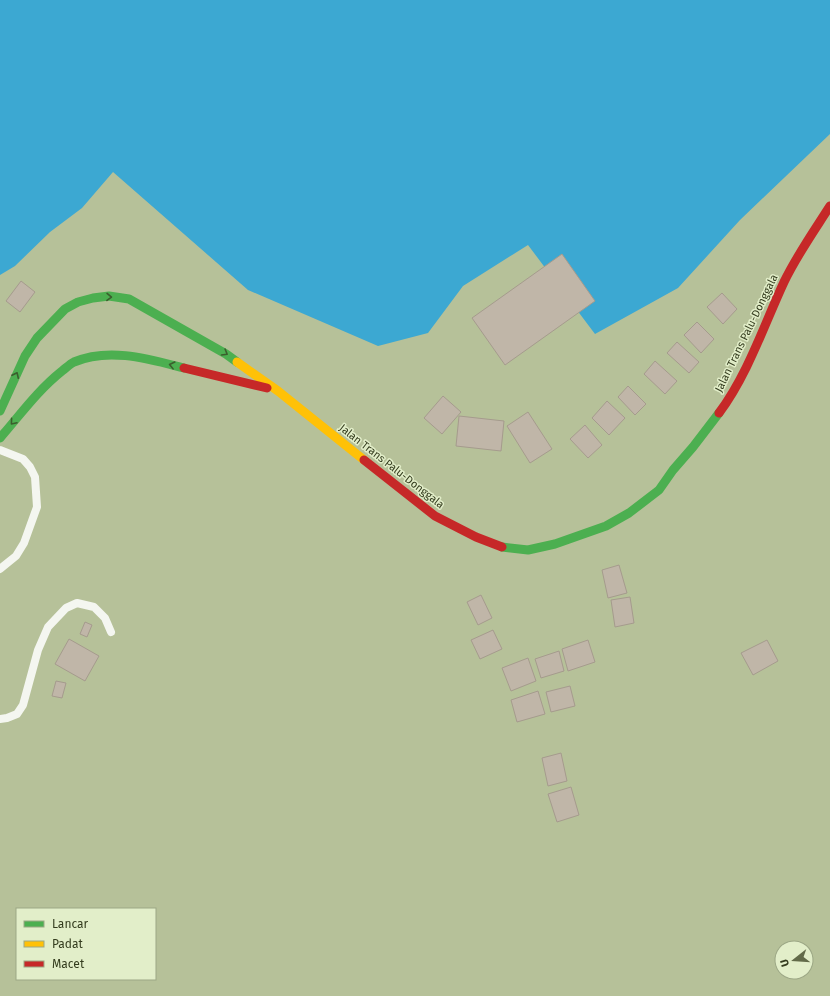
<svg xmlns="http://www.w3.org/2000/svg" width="830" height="996" viewBox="0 0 830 996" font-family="'Fira Sans',sans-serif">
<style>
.water{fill:#3ca8d2}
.building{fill:#c0b6a8;stroke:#a59b8d}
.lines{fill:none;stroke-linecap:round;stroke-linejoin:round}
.lane{stroke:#f4f6f0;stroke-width:8}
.fast{stroke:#4caf50;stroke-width:9}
.slow{stroke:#ffc107;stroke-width:9}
.jam{stroke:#c62828;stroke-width:9}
.oneway{stroke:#3b5e2d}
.labels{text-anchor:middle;stroke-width:3;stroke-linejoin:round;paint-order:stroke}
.street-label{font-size:11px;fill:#343c1e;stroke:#e2eec9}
</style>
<rect width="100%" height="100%" fill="#b6c199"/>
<path class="water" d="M 0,0 L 830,0 L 830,134 L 740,220 L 678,288 L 595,334 L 528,245 L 463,286 L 428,333 L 378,346 L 248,290 L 113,172 L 82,208 L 50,232 L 15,266 L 0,275 Z"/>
<path class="building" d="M 562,254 L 595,301 L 505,365 L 472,318 Z
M 21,281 L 35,292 L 20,312 L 6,301 Z
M 722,293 L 737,309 L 723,324 L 707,307 Z
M 697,322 L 714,339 L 701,353 L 684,335 Z
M 677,342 L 699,362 L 689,373 L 667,353 Z
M 655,361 L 677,381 L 665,394 L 644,374 Z
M 628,386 L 646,404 L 635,415 L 618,397 Z
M 443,396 L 461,412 L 442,434 L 424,418 Z
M 607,401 L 625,418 L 609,435 L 592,418 Z
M 528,412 L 552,449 L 530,463 L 507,426 Z
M 459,416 L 504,421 L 501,451 L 456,446 Z
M 585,425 L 602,445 L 588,458 L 570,439 Z
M 619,565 L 627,593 L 608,598 L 602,570 Z
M 481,595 L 492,618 L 478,625 L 467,602 Z
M 630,597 L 634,623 L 615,627 L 611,600 Z
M 85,622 L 92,625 L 87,637 L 80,634 Z
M 493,630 L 502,649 L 480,659 L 471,640 Z
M 69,639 L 99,656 L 85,681 L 55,664 Z
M 588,640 L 595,662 L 568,671 L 562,649 Z
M 767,640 L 778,661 L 753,675 L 741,653 Z
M 559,651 L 564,671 L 541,678 L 535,659 Z
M 528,658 L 536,681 L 511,691 L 502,668 Z
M 56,681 L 66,683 L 62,698 L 52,696 Z
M 570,686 L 575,706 L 551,712 L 546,692 Z
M 538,691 L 545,714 L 517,722 L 511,700 Z
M 561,753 L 567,781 L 548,786 L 542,758 Z
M 571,787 L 579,815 L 557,822 L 548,794 Z"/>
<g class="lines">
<path class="lane" d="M 0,450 L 23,459 L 30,467 L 35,477 L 37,507 L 24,543 L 16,556 L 0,569
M 0,719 L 7,718 L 17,714 L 23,705 L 38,650 L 48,627 L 66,608 L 77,603 L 94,607 L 105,618 L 111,632"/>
<path class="fast" d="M 0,411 L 25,356 L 37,338 L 65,309 L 78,302 L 93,298 L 109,296 L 129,299 L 226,354 L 237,362
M 0,438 C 20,415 38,390 62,371 C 66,368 70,364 74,362 C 109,347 149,359 184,368
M 502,547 L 528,550 L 555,544 L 606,526 L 629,513 L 659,490 L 673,470 L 693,447 L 719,413"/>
<path class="slow" d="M 237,362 L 278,391 L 364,460"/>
<path class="jam" d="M 184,368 L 267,388
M 719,413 C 748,374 764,325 784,282 C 797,255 814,231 830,206
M 364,460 L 435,516 L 476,537 L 502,547"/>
</g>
<defs><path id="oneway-chevron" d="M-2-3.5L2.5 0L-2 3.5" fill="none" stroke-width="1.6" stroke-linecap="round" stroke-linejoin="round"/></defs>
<g class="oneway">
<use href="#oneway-chevron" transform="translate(109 297) rotate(1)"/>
<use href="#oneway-chevron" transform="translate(225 353) rotate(31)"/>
<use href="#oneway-chevron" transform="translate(172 365) rotate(-166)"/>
<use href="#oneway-chevron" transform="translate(16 375) rotate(-65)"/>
<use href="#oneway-chevron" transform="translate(13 422) rotate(130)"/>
</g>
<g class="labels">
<g class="street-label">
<text transform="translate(746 333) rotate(-64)" y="4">Jalan Trans Palu-Donggala</text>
<text transform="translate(392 466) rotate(38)" y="4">Jalan Trans Palu-Donggala</text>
</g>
</g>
<rect x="16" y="908" width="140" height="72" fill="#e2eec9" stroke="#9ca785"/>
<rect x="24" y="921" width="20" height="6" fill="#4caf50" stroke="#9ca785"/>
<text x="52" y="928" font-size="12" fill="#343c1e">Lancar</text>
<rect x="24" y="941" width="20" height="6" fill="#ffc107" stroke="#9ca785"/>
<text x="52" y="948" font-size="12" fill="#343c1e">Padat</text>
<rect x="24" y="961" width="20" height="6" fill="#c62828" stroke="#9ca785"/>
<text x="52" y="968" font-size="12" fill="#343c1e">Macet</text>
<g transform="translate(794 960) rotate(253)"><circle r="19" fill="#e2eec9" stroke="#9ca785"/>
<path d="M0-3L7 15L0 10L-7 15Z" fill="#626b49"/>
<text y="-6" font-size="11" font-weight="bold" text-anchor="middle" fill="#343c1e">U</text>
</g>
</svg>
